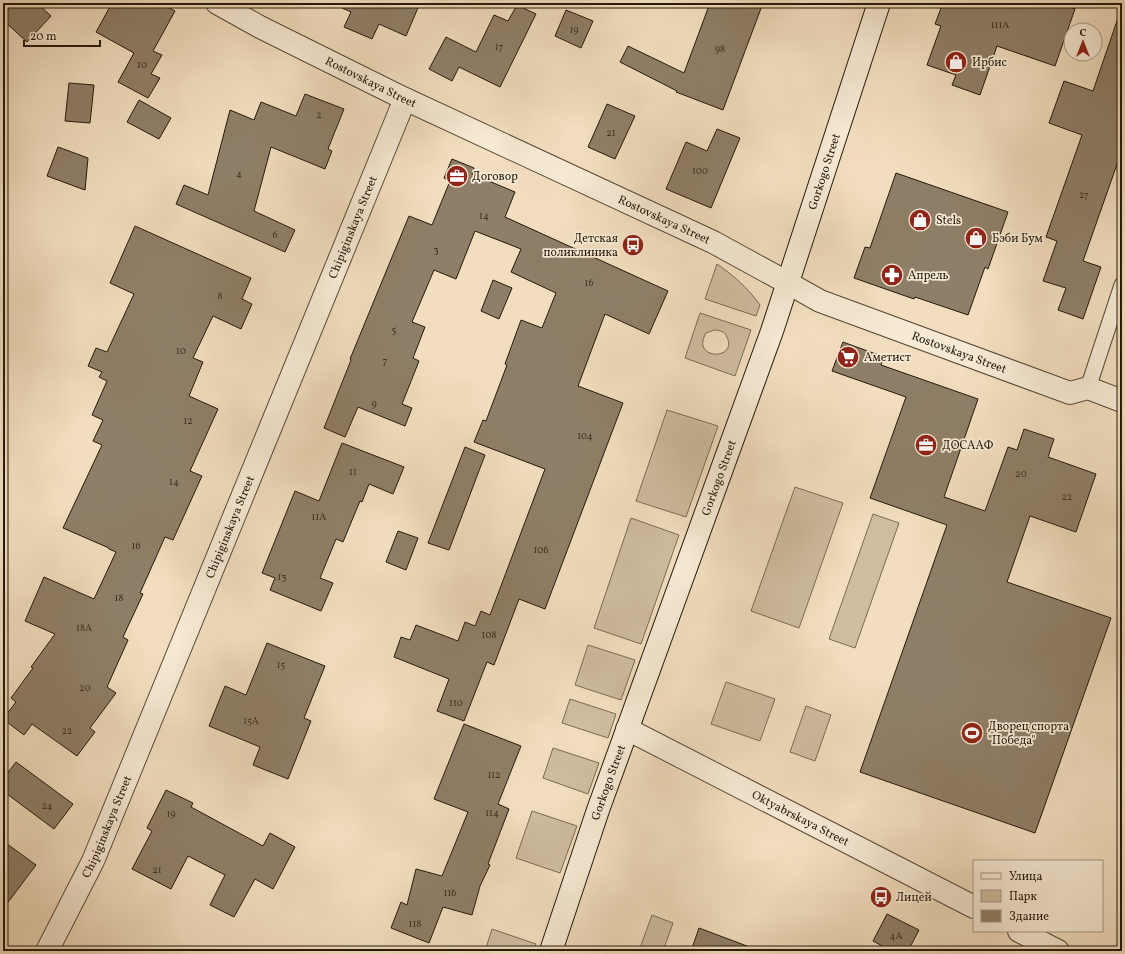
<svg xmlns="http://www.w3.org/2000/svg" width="1125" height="954" viewBox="0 0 1125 954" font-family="Vollkorn,serif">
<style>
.green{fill:#cfbda0;stroke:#7a6b55;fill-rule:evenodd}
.building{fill:#8f7f68;stroke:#24190a}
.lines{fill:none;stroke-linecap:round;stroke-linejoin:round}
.service-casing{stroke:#584a37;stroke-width:17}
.minor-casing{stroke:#584a37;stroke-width:24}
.tertiary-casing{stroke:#584a37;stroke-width:24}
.secondary-casing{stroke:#24190a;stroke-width:24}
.service{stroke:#f7ead5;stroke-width:15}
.minor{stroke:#f7ead5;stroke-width:22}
.tertiary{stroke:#f7ead5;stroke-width:22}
.secondary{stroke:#f7ead5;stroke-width:22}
.labels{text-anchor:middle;stroke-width:3.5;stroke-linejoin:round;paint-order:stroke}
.number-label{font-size:10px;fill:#3f3222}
.poi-label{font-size:12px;fill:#24190a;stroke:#f7ead5;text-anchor:start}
.street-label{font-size:12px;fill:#24190a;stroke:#f7ead5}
</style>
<rect width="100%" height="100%" fill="#f2debf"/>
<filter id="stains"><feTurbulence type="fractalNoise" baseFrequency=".005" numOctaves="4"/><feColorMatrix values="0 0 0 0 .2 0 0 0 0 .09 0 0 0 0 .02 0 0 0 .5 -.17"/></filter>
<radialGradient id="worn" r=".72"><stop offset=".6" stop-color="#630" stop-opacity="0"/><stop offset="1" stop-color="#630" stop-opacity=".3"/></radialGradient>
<path class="green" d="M 717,264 C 734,276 748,288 760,305 L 756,316 L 705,299 Z
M 700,313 L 751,330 L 735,376 L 685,358 ZM 714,330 C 720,330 725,332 727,337 C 738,361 690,360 706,333 Z
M 667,410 L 718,426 L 686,517 L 636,501 Z
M 795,487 L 843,503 L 799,628 L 751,611 Z
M 873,514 L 899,523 L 855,648 L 829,639 Z
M 631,518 L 679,535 L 641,644 L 594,628 Z
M 588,645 L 635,660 L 621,700 L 575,685 Z
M 726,682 L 775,699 L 760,741 L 711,724 Z
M 570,699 L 616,714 L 608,738 L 562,723 Z
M 806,706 L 831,715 L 815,761 L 790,752 Z
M 553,748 L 599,763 L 588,794 L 543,778 Z
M 532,811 L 577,826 L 560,873 L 516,858 Z
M 652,915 L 673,923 L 663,951 L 639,951 Z
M 492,929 L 536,944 L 533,951 L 485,951 Z"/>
<path class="building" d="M 15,3 L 37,3 L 51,16 L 27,42 L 3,20 L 3,16 Z
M 112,3 L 160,3 L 175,11 L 153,51 L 162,55 L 151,74 L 160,78 L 148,98 L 118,82 L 134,53 L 96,32 Z
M 331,3 L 420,3 L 406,36 L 379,24 L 372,39 L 344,27 L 351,12 Z
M 710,3 L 763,3 L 723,110 L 676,92 L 677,91 L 620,62 L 628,46 L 684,73 Z
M 943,3 L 1057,3 L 1075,9 L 1055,66 L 997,46 L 980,95 L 952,85 L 956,75 L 927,65 L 941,26 L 935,24 Z
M 517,5 L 536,14 L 500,87 L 459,67 L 452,81 L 429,69 L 446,37 L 476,52 L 494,15 L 508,21 Z
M 566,10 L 593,21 L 581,48 L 555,36 Z
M 1119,15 L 1122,16 L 1122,150 L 1083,261 L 1101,267 L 1083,319 L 1058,310 L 1066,288 L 1043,281 L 1057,241 L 1046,237 L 1082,135 L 1049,123 L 1064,81 L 1093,91 Z
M 69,83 L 94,85 L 90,123 L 65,121 Z
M 305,94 L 344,109 L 328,149 L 332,151 L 325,169 L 271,147 L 254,211 L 295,230 L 285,252 L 176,204 L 184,185 L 208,195 L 230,110 L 254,120 L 261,102 L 296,116 Z
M 139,100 L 171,118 L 159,139 L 127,122 Z
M 607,104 L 635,116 L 615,159 L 588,147 Z
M 717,129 L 740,138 L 711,208 L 666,189 L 686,142 L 707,151 Z
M 58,147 L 88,158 L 85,190 L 47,176 Z
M 452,159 L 474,168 L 472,174 L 515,192 L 505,217 L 668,291 L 649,334 L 605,314 L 578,386 L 623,403 L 545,609 L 519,599 L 494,665 L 487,662 L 464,721 L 437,711 L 449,679 L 394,657 L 401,637 L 410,640 L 416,625 L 458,641 L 465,622 L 475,626 L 481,611 L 490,615 L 545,469 L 474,442 L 483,420 L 486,421 L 507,365 L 505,364 L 521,320 L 542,328 L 556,293 L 511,272 L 521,249 L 475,231 L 456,279 L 434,270 L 412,322 L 425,327 L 413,358 L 419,361 L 402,404 L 412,408 L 405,426 L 358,407 L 345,437 L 324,428 L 351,360 L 350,359 L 409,216 L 432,225 L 450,181 L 444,178 Z
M 896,173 L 1008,212 L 988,269 L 985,267 L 968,315 L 915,297 L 914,299 L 854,278 L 865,247 L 870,248 Z
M 135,226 L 251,278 L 242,299 L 252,304 L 241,329 L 213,316 L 193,358 L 203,362 L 189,396 L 218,409 L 190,471 L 202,476 L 173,540 L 165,537 L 140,593 L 143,594 L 123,637 L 128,640 L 107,687 L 116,693 L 90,728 L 95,732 L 77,756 L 32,724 L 24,735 L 3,719 L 16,702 L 11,698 L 33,668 L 31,667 L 55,634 L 25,621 L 44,577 L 94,599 L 116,552 L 109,549 L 109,548 L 63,528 L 102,445 L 93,441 L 103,420 L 92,415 L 107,381 L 99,377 L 102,372 L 88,366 L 96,348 L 107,352 L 134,294 L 110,283 Z
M 493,280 L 512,288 L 499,319 L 481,311 Z
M 843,342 L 884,357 L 881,365 L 978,399 L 944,497 L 985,511 L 1008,447 L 1017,450 L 1024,429 L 1054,439 L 1048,457 L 1096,474 L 1076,532 L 1030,516 L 1007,582 L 1111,618 L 1035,833 L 860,772 L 947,525 L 870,498 L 906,397 L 832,371 Z
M 342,443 L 404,467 L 393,494 L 369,484 L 362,502 L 360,501 L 343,542 L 336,539 L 320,578 L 333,583 L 321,611 L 270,590 L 275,578 L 262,573 L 295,491 L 319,501 Z
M 465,447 L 485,455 L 449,550 L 428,543 Z
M 398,531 L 418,538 L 406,570 L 386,562 Z
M 267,643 L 325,666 L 304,718 L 311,721 L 288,779 L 253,765 L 260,747 L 209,726 L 225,686 L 246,695 Z
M 464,724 L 521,746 L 498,804 L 509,809 L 488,864 L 490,865 L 480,886 L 472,915 L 443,907 L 429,943 L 391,928 L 401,902 L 407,905 L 416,869 L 442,876 L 468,812 L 434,799 Z
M 16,762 L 73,804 L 54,829 L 3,791 L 3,779 Z
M 166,790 L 193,803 L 191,807 L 263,846 L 270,833 L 295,847 L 273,889 L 255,879 L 234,917 L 210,905 L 225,875 L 188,856 L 171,889 L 132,869 L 152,831 L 147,828 Z
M 3,841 L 36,865 L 3,909 Z
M 887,914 L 919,930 L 908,951 L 892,951 L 873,941 Z
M 699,928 L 755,949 L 754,951 L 691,951 Z"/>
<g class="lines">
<g class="service-casing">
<path id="service" d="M 1088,388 L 1122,285"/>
</g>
<g class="minor-casing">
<g id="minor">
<path id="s1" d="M 788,283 L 820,301 L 1070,393 L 1088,388 L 1122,401"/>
<path id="s2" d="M 47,951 L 93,861 L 405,99"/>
</g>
</g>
<g class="tertiary-casing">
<g id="tertiary">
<path id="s3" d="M 217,3 L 260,27 L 405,99 L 713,242 L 788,283"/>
<path id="s4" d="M 627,729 L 974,907"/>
<path d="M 1019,931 L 1058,951"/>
</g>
</g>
<g class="secondary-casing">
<g id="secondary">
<path id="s5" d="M 551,951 L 598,810 L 772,331 L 879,3"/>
</g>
</g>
<use href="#service" class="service"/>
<use href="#minor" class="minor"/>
<use href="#tertiary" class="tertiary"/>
<use href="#secondary" class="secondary"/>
</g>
<defs>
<g id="shop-disc" transform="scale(1.15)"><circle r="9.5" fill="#8f2418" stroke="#f7ead5"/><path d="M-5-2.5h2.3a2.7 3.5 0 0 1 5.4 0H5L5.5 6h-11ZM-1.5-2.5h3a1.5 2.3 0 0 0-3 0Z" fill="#fff"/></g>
<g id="office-disc" transform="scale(1.15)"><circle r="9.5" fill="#8f2418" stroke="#f7ead5"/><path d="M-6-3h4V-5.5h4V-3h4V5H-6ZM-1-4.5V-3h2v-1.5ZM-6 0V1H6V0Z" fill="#fff"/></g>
<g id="bus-disc" transform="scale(1.15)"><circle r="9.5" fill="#8f2418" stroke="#f7ead5"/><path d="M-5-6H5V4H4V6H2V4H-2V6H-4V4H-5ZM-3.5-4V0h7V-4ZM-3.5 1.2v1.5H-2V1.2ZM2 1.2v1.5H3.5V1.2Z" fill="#fff"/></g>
<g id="pharmacy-disc" transform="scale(1.15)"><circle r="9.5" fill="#8f2418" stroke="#f7ead5"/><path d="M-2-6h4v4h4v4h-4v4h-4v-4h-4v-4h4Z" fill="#fff"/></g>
<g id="supermarket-disc" transform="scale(1.15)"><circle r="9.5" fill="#8f2418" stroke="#f7ead5"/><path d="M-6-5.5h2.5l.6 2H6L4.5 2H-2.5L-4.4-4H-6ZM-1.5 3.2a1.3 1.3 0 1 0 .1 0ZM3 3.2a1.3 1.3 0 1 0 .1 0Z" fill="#fff"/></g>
<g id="stadium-disc" transform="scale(1.15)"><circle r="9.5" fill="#8f2418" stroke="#f7ead5"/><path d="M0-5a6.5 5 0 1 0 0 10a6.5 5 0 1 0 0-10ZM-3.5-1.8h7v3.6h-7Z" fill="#fff"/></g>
</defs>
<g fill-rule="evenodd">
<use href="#shop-disc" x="956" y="62"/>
<use href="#office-disc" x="457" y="176"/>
<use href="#shop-disc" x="920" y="220"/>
<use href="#shop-disc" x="976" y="238"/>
<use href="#bus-disc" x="633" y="245"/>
<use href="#pharmacy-disc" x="892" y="275"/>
<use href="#supermarket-disc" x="848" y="357"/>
<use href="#office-disc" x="926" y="445"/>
<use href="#stadium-disc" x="972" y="733"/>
<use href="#bus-disc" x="881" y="897"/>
</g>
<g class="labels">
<g class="number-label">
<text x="1000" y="28">111А</text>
<text x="574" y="33">19</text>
<text x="499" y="50">17</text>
<text x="720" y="52">98</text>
<text x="142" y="68">10</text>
<text x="319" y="118">2</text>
<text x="611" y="136">21</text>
<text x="700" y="174">100</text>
<text x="239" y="177">4</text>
<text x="1084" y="198">27</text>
<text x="484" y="219">14</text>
<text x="275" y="238">6</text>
<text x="436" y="253">3</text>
<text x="589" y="286">16</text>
<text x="220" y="299">8</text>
<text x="394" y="333">5</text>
<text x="181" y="354">10</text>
<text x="385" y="364">7</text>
<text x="374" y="407">9</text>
<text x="188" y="424">12</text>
<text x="585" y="439">104</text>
<text x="353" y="475">11</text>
<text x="1021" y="477">20</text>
<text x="174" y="485">14</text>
<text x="1067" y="500">22</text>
<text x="319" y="520">11А</text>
<text x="136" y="549">16</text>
<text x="541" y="553">106</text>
<text x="282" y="580">13</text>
<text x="119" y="601">18</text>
<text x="84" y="631">18А</text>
<text x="489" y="638">108</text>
<text x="281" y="668">15</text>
<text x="85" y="691">20</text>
<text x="456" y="706">110</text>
<text x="251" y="724">15А</text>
<text x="67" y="734">22</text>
<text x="494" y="778">112</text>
<text x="47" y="809">24</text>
<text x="492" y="816">114</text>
<text x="171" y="817">19</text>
<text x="157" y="873">21</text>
<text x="450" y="896">116</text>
<text x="415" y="927">118</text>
<text x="896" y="939">4А</text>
</g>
<g class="poi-label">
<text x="972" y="66">Ирбис</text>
<text x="472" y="180">Договор</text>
<text x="936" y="224">Stels</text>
<text x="618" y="242" text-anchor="end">Детская<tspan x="618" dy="14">поликлиника</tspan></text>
<text x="992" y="242">Бэби Бум</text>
<text x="908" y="279">Апрель</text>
<text x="864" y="361">Аметист</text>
<text x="942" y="449">ДОСААФ</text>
<text x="988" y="730">Дворец спорта<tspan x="988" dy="14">"Победа"</tspan></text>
<text x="896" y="901">Лицей</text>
</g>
<g class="street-label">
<text dy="4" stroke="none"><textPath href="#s3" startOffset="173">Rostovskaya Street</textPath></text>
<text dy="4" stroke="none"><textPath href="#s5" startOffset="826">Gorkogo Street</textPath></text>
<text dy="4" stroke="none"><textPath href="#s3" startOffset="497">Rostovskaya Street</textPath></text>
<text dy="4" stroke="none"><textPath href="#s2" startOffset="786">Chipiginskaya Street</textPath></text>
<text dy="4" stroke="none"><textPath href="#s1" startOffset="185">Rostovskaya Street</textPath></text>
<text dy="4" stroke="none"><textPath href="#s5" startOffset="502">Gorkogo Street</textPath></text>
<text dy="4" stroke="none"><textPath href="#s2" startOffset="462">Chipiginskaya Street</textPath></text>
<text dy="4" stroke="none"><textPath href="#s5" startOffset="178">Gorkogo Street</textPath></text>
<text dy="4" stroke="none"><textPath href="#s4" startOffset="195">Oktyabrskaya Street</textPath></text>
<text dy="4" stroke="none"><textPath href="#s2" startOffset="138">Chipiginskaya Street</textPath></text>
</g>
</g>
<rect width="1125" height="954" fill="none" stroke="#f2debf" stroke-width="16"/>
<rect x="4" y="4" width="1117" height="946" fill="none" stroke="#24190a" stroke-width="2"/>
<rect x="8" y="8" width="1109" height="938" fill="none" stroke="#24190a"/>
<rect x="973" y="860" width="130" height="72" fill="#f7ead5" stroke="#a39684"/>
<rect x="981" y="873" width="20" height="6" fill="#f7ead5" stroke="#a39684"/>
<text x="1009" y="880" font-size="12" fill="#24190a">Улица</text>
<rect x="981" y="890" width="20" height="12" fill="#cfbda0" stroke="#a39684"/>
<text x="1009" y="900" font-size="12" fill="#24190a">Парк</text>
<rect x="981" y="910" width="20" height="12" fill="#8f7f68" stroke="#a39684"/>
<text x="1009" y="920" font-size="12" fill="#24190a">Здание</text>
<g transform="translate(1083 42)"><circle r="19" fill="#f7ead5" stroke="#a39684"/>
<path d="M0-3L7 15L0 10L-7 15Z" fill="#8f2418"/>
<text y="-6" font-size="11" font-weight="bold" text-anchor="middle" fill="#24190a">С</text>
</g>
<path d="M24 40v6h76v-6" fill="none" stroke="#24190a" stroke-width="2"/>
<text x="30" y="40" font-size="12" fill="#24190a" stroke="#f7ead5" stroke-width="3" paint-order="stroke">20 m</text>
<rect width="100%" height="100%" filter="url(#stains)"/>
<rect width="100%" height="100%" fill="url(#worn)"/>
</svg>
